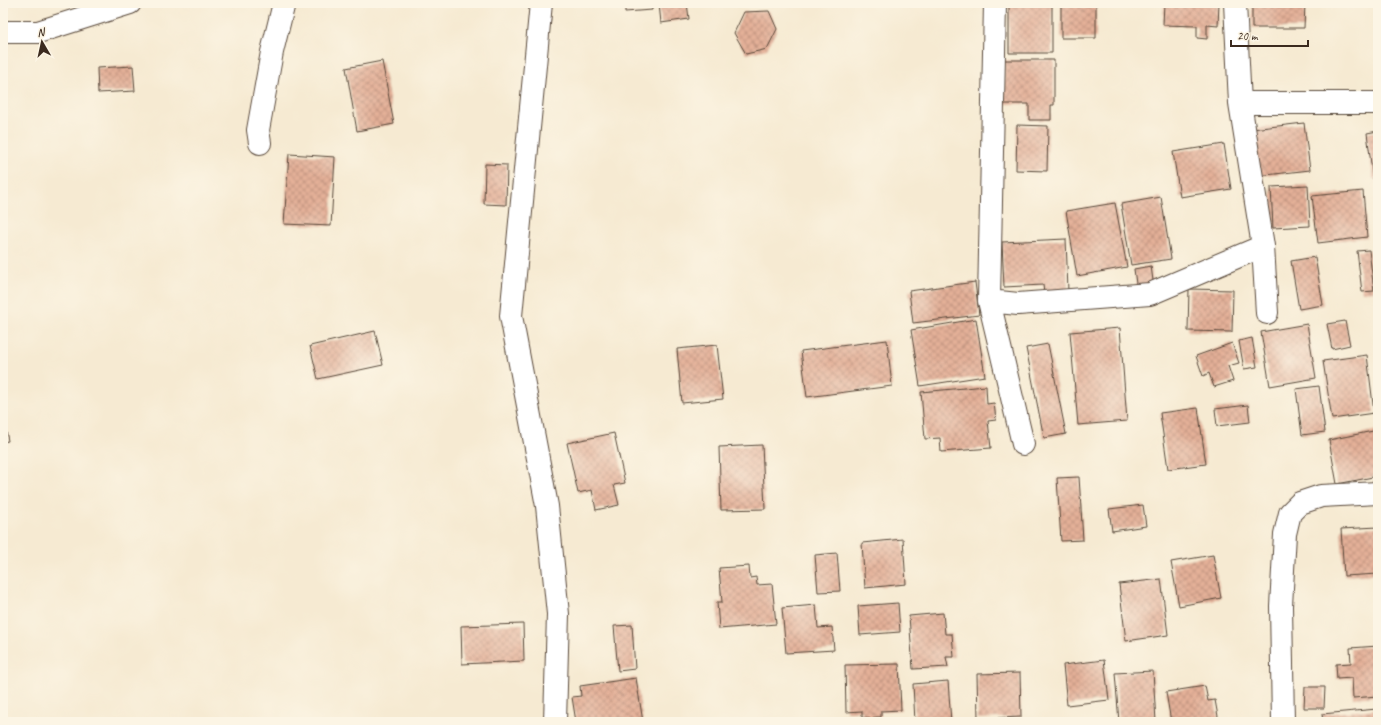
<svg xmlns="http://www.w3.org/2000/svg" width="1381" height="725" viewBox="0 0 1381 725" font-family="Caveat,sans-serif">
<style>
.building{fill:url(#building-cross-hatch)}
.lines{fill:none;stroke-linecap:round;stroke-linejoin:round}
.minor-casing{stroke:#574739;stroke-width:24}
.minor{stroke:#fff;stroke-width:22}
</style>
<defs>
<pattern id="building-cross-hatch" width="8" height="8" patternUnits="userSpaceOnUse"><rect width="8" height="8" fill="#e4b098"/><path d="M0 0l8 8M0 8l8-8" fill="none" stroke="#ba8f7b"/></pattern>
</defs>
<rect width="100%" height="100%" fill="#fcf5e5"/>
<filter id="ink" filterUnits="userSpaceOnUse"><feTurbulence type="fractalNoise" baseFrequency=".025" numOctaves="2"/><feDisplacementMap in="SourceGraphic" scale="8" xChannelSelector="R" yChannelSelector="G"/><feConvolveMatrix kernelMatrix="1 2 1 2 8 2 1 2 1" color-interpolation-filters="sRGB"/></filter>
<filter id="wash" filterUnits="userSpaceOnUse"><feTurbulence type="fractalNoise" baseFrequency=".012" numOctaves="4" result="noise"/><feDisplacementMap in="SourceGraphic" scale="16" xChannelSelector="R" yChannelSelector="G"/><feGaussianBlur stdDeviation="0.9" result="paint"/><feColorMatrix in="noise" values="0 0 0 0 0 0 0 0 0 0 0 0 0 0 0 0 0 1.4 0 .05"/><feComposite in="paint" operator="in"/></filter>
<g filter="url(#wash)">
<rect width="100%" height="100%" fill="#f6ead2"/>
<g id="blocks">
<path class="building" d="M 625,3 L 652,3 L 652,10 L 625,12 Z
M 667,3 L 687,3 L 689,19 L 661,23 L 659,4 Z
M 1009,3 L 1052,3 L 1052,53 L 1009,53 Z
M 1061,3 L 1096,3 L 1096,38 L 1061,38 Z
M 1164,3 L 1219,3 L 1218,26 L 1207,25 L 1207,39 L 1197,38 L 1197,26 L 1163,25 Z
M 1252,3 L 1305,3 L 1304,28 L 1252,28 Z
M 769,11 L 777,29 L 767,49 L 746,54 L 734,33 L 744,12 Z
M 1004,60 L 1054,60 L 1054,105 L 1051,105 L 1051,120 L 1029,120 L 1029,104 L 1004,104 Z
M 382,61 L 394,124 L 357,131 L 346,68 Z
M 133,66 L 135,91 L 98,93 L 97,68 Z
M 1304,123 L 1310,170 L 1257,176 L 1252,129 Z
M 1017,125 L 1048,126 L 1047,171 L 1016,170 Z
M 1378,131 L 1378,182 L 1377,182 L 1377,178 L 1373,179 L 1367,133 Z
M 1224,144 L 1231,189 L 1180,197 L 1173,152 Z
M 289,154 L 335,157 L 331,226 L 284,224 Z
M 485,164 L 507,165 L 506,205 L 484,204 Z
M 1308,185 L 1310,226 L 1273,228 L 1271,187 Z
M 1363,191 L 1367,237 L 1318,243 L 1312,196 Z
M 1161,197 L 1171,259 L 1131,265 L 1121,204 Z
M 1115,203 L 1127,267 L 1077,276 L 1066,211 Z
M 1066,239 L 1068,291 L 1044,293 L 1043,285 L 1004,287 L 1002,242 Z
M 1369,250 L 1374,291 L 1362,292 L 1357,251 Z
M 1315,257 L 1323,305 L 1299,309 L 1291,261 Z
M 1151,266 L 1154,288 L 1137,291 L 1134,269 Z
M 975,282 L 979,315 L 913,323 L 909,291 Z
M 1189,289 L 1233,290 L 1232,332 L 1188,331 Z
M 976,319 L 985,376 L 920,386 L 911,330 Z
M 1345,321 L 1350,345 L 1332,349 L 1327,324 Z
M 1307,324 L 1316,378 L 1270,386 L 1261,332 Z
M 1120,328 L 1127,421 L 1078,425 L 1070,332 Z
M 375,331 L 383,365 L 318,379 L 310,346 Z
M 1252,338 L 1257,367 L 1244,369 L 1239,341 Z
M 887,340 L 892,386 L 807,397 L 801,351 Z
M 1232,343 L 1239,363 L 1228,366 L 1233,381 L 1214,387 L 1209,373 L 1203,376 L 1196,356 Z
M 1048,344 L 1066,434 L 1044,438 L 1026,348 Z
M 717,345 L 723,399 L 682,403 L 677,349 Z
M 1367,355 L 1374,413 L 1332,419 L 1323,361 Z
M 986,386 L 987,404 L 994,403 L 996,420 L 988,421 L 991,448 L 941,452 L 940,438 L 925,439 L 921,392 Z
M 1319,386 L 1325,432 L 1302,435 L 1296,389 Z
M 1248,405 L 1250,422 L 1217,426 L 1215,409 Z
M 1198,408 L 1206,464 L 1168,469 L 1160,413 Z
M 3,413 L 8,441 L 3,442 Z
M 1378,430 L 1378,476 L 1337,484 L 1329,440 Z
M 614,433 L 625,483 L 614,485 L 619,505 L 596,510 L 592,490 L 578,493 L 567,443 Z
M 762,445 L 765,509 L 721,510 L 719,447 Z
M 1079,477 L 1083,540 L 1061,541 L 1057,478 Z
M 1143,505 L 1146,526 L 1112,531 L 1109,509 Z
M 1378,527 L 1378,574 L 1344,576 L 1341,529 Z
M 903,539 L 906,584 L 865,588 L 862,543 Z
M 837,553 L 840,591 L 818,592 L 815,555 Z
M 1213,555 L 1221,598 L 1179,606 L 1171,562 Z
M 749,566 L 750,578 L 756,577 L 757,585 L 772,584 L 776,624 L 719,629 L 717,602 L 722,602 L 719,568 Z
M 1161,579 L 1168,635 L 1126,641 L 1119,584 Z
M 898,603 L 900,632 L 860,635 L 858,606 Z
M 816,605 L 818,628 L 832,627 L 834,650 L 786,653 L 782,608 Z
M 943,613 L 945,634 L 952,634 L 954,657 L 946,657 L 948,667 L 913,669 L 909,616 Z
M 523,624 L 524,661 L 462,664 L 461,626 Z
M 632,625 L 635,669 L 618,671 L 614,626 Z
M 1378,646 L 1378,696 L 1353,698 L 1352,678 L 1337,679 L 1336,664 L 1351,663 L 1350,648 Z
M 1104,660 L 1109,700 L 1067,705 L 1063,665 Z
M 899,664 L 901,710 L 881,711 L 881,717 L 862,718 L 862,711 L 846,712 L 845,665 Z
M 1153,671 L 1156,722 L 1119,722 L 1115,673 Z
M 1020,673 L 1021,717 L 978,719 L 977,674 Z
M 636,678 L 643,722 L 584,722 L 584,720 L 576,722 L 572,697 L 581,696 L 580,686 Z
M 948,681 L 951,722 L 915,722 L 913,684 Z
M 1205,686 L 1208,701 L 1215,700 L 1219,722 L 1171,722 L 1166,692 Z
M 1305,687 L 1325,687 L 1324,708 L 1304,708 Z
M 1377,709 L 1378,722 L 1323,722 L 1322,714 Z"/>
</g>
</g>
<g filter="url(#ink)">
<use href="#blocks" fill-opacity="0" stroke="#574739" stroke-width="1"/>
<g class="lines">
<g class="minor-casing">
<path id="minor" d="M 541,3 L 511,316 L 547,506 L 558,614 L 555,722
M 995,3 L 989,301 L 1023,444
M 1235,3 L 1240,103 L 1263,246 L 1267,313
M 3,32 L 38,32 L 130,3
M 1240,103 L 1378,103
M 260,143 L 258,130 L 272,52 L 284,3
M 989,301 L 1018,304 L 1150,294 L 1263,246
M 1283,722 L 1281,606 L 1285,534 L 1290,513 L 1300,503 L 1321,496 L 1378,493"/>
</g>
<use href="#minor" class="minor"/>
</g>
</g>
<rect width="1381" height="725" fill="none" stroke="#fcf5e5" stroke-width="16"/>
<g transform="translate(42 42) rotate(351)" stroke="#fcf5e5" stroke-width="3" paint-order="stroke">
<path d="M0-3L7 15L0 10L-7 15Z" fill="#3b2a1e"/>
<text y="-6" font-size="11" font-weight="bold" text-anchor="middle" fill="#3b2a1e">N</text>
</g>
<path d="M1231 40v6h77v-6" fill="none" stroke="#3b2a1e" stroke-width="2"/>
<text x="1237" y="40" font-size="12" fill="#3b2a1e" stroke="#fcf5e5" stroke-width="3" paint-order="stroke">20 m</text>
</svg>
